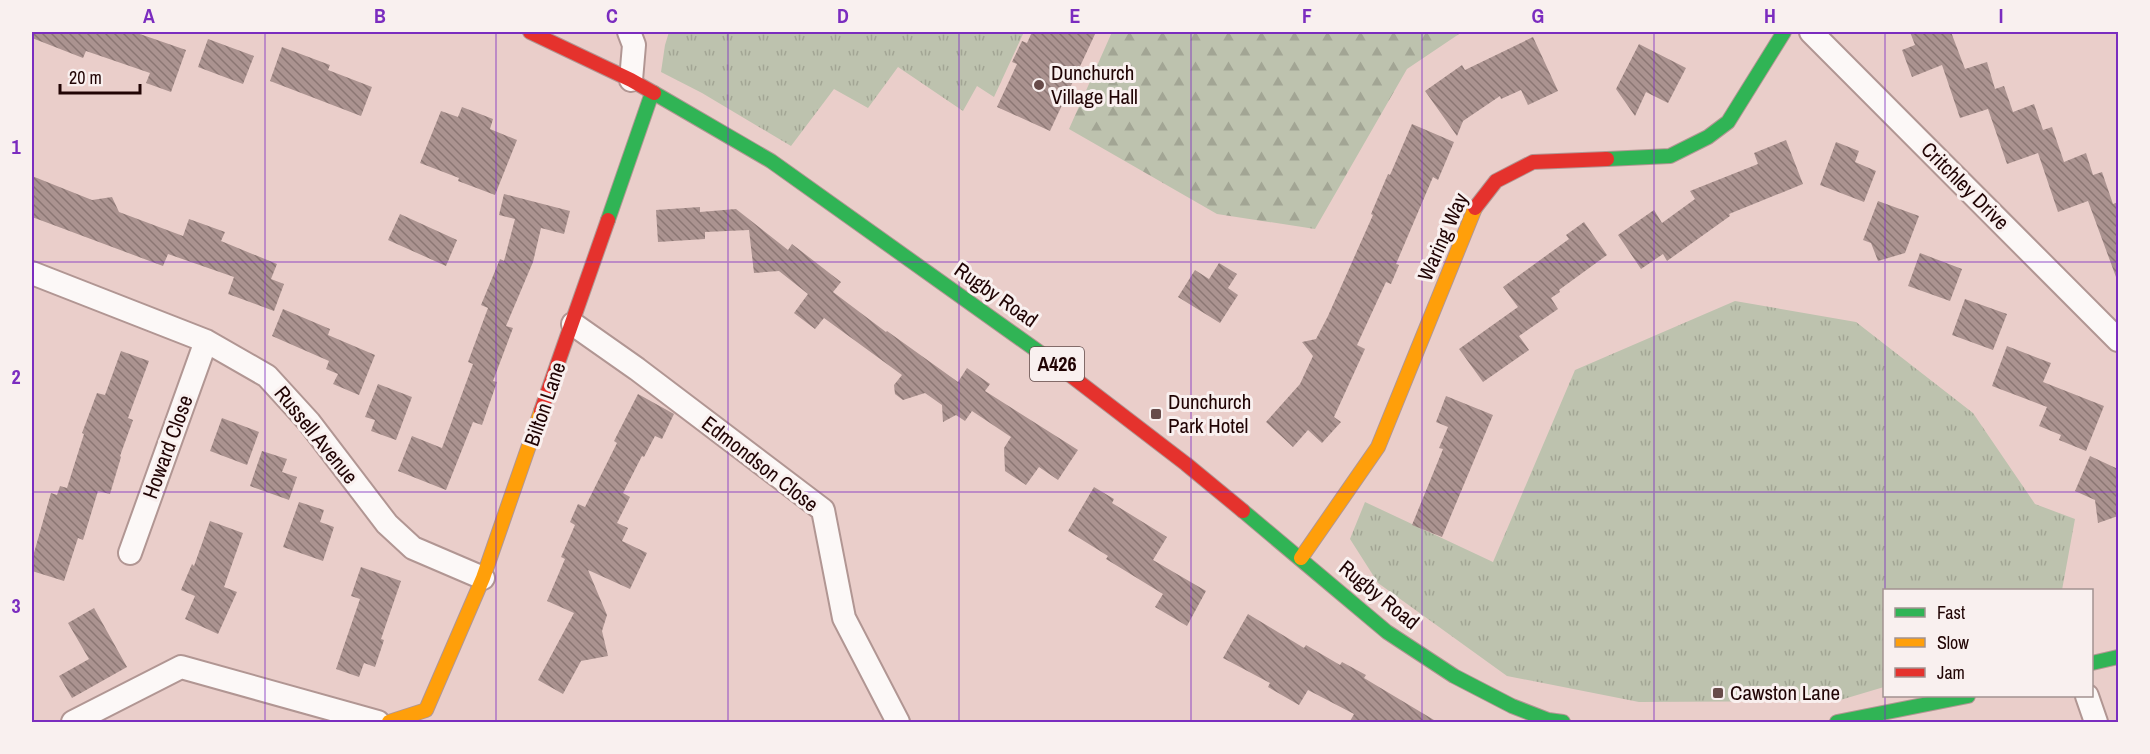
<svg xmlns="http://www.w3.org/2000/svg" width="2150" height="754" viewBox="0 0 2150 754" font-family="'Archivo Narrow',sans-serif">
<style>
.forest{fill:url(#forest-firs)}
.park{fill:url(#park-tufts)}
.building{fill:url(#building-back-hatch)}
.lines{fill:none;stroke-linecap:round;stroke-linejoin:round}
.street-casing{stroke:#b19693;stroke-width:26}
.fast-casing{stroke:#b19693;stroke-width:16}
.slow-casing{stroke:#b19693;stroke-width:16}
.jam-casing{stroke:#b19693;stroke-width:16}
.street{stroke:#fcf8f7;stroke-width:22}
.fast{stroke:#30b455;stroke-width:14}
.slow{stroke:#ff9f0a;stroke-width:14}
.jam{stroke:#e5322d;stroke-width:14}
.grid{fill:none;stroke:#7b2cbf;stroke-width:1.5;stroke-opacity:0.55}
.poi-dot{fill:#674b49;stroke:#f9f0ef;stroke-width:2}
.labels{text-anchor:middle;stroke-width:6;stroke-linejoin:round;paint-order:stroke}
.shield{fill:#f9f0ef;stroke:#614b4a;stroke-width:1.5}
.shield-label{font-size:20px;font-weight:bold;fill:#200404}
.poi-label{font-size:21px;fill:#200404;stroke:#f9f0ef;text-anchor:start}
.street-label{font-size:21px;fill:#200404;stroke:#f9f0ef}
.neatline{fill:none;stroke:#7b2cbf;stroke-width:2}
.grid-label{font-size:20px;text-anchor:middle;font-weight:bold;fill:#7b2cbf}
</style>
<defs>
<pattern id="forest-firs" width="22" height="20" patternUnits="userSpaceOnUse" patternTransform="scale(1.5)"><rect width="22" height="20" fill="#bdc2ae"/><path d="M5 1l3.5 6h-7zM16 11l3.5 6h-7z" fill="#a2a594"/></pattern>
<pattern id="park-tufts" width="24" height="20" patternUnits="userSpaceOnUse" patternTransform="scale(1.5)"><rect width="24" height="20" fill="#bdc2ae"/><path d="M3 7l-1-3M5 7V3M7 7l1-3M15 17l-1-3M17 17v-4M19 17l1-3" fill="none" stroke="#a2a594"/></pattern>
<pattern id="building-back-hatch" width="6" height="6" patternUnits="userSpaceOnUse" patternTransform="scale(1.5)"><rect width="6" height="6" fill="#ab9390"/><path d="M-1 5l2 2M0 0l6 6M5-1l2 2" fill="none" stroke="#8b7673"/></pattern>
</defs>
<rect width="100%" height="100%" fill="#eaceca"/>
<path class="forest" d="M 1112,32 L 1462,32 L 1407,69 L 1315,229 L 1217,214 L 1069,129 Z"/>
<path class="park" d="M 669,32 L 1024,32 L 994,97 L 977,86 L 963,111 L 898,67 L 868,108 L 834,89 L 791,146 L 702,93 L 661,72 L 665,45 Z
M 1735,301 L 1856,322 L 1973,413 L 2035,504 L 2075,519 L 2062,590 L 1884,590 L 1884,687 L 1837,701 L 1639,702 L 1507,676 L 1378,583 L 1350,539 L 1365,502 L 1493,562 L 1575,370 Z"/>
<path class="building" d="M 32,32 L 134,32 L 186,50 L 171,92 L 146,83 L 150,73 L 86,51 L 83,58 L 32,38 Z
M 1032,32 L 1096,32 L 1050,131 L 997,107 L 1017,64 L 1012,62 L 1022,41 L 1027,43 Z
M 1910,32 L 1951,32 L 1965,69 L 1987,62 L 1995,89 L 2004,86 L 2013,112 L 2034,104 L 2043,130 L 2052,127 L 2064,162 L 2086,153 L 2093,175 L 2102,172 L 2113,204 L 2118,202 L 2118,277 L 2116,277 L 2088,201 L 2058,212 L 2038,153 L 2007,164 L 1988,109 L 1960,118 L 1942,65 L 1912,77 L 1902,50 L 1915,45 Z
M 1533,37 L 1558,91 L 1528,105 L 1521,90 L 1501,99 L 1500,96 L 1463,121 L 1457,136 L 1425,91 L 1462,65 L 1465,70 Z
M 208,39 L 254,56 L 243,84 L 198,67 Z
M 1639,44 L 1686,68 L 1668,103 L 1646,92 L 1635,116 L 1616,89 Z
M 282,47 L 330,65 L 328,70 L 372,87 L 361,116 L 270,81 Z
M 462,107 L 493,119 L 490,129 L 517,140 L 495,195 L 458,181 L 459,178 L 420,163 L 441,111 L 458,117 Z
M 1412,124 L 1454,142 L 1438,180 L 1433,177 L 1396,264 L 1399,265 L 1391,284 L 1386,282 L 1357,345 L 1365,349 L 1334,417 L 1341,422 L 1322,443 L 1308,430 L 1293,447 L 1266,422 L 1300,384 L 1313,356 L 1302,342 L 1316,339 L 1328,316 L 1373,215 L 1371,214 L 1388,174 L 1390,175 Z
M 1786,140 L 1803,184 L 1729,214 L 1730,216 L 1667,261 L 1663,254 L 1641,269 L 1618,235 L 1654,210 L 1662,223 L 1695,199 L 1690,191 L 1758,164 L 1754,153 Z
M 1836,142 L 1859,151 L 1855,162 L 1876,171 L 1864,202 L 1820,185 Z
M 32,176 L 92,200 L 112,197 L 119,212 L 183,236 L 189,219 L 225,232 L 221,241 L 277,264 L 271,279 L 284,284 L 274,311 L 228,294 L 234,277 L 168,254 L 163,266 L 32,217 Z
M 504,194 L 570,211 L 564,234 L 541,228 L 533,262 L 506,326 L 513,328 L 493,381 L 497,382 L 482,425 L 473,422 L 446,490 L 398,471 L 412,436 L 442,448 L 473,364 L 468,362 L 488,308 L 481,305 L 500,259 L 504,261 L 515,219 L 499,215 Z
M 1878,201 L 1919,216 L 1905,253 L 1878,261 L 1871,243 L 1863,240 Z
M 700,207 L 700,212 L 736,209 L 788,250 L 792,244 L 841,282 L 833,292 L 886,332 L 887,331 L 958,382 L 967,368 L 990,384 L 985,391 L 1078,450 L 1058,480 L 1039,467 L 1026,485 L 1005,471 L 1004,448 L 1011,437 L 972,411 L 965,421 L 956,415 L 943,422 L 942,405 L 925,393 L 903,400 L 895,394 L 894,385 L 902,375 L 824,318 L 815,329 L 794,313 L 808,294 L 779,271 L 754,273 L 749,230 L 705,232 L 705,239 L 658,242 L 656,210 Z
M 400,214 L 457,240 L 446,266 L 388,240 Z
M 1584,222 L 1607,255 L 1559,290 L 1560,292 L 1551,298 L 1558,309 L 1519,336 L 1529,350 L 1483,382 L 1459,349 L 1518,307 L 1503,287 L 1569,239 L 1566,235 Z
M 1920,253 L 1962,269 L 1950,301 L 1908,286 Z
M 1219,263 L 1237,274 L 1228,288 L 1238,295 L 1220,323 L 1178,297 L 1195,270 L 1209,279 Z
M 1965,299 L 2007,314 L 1993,350 L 1952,335 Z
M 283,309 L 330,329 L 328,335 L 375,355 L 359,395 L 333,384 L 338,374 L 326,369 L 329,361 L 272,336 Z
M 2007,346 L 2051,363 L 2043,382 L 2104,406 L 2086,451 L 2059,440 L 2061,435 L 2039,426 L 2047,407 L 1992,386 Z
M 121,351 L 149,361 L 128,418 L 133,420 L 120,456 L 121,457 L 110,494 L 98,491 L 83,540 L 78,538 L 64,581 L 32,571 L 32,560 L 51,493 L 57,495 L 60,486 L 67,488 L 84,434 L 82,433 L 97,393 L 105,395 Z
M 378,384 L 412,397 L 396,440 L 371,431 L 375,420 L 365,417 Z
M 638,394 L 674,414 L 662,439 L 655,436 L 644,457 L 642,456 L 623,493 L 630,497 L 617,523 L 628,528 L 622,541 L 647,553 L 630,589 L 588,570 L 607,615 L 602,631 L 608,656 L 581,661 L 563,694 L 538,680 L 574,613 L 547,601 L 565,559 L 561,557 L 575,525 L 570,522 L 578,504 L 585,507 L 617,443 L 614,441 Z
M 1446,396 L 1493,415 L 1442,537 L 1412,525 L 1443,449 L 1439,448 L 1448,427 L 1436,422 Z
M 222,418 L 259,432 L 247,465 L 210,451 Z
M 262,451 L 287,459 L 282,472 L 297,477 L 289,500 L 250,486 Z
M 2090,456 L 2118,469 L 2118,516 L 2098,523 L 2095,500 L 2075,491 Z
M 1094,487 L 1114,499 L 1112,503 L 1167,537 L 1153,560 L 1206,591 L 1187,626 L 1155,607 L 1163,594 L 1106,559 L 1108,556 L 1068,531 Z
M 299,502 L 324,510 L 320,522 L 334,527 L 323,561 L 283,547 Z
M 210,521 L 243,533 L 224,587 L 237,592 L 218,634 L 185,619 L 195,596 L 181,590 L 192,564 L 194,566 Z
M 361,567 L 401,581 L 381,639 L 384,640 L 375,667 L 364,663 L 359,677 L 336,669 L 360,599 L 351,596 Z
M 94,608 L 127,667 L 72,698 L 59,676 L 89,659 L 68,623 Z
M 1248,614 L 1304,648 L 1306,645 L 1340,665 L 1342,662 L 1366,675 L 1364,678 L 1439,723 L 1349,723 L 1354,714 L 1308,690 L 1299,705 L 1268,687 L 1270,683 L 1223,658 Z"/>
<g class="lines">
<g class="street-casing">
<path id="street" d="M 629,32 L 634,45 L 631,80
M 1811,32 L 2118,340
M 32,273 L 206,341 L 267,376 L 309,422 L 387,524 L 413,548 L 483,578
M 573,324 L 637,369 L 823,510 L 844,618 L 898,722
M 130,553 L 206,341
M 2087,696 L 2096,722
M 73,722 L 181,667 L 378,722"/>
</g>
<g class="fast-casing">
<path id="fast" d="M 654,93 L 771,161 L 1053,362
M 1607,159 L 1670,156 L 1708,137 L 1728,122 L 1784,32
M 608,220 L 652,93
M 1243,511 L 1387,632 L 1454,676 L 1512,706 L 1548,720 L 1563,722
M 2092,663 L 2118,657
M 1837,722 L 1968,696"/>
</g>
<g class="slow-casing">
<path id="slow" d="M 1301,558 L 1378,447 L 1475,208
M 389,722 L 426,710 L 483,578 L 541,411"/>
</g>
<g class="jam-casing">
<path id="jam" d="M 530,32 L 631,80 L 654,93
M 1475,208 L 1496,181 L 1533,162 L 1607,159
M 1053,362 L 1186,464 L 1243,511
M 541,411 L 608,220"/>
</g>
<use href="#street" class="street"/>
<use href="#fast" class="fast"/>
<use href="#slow" class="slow"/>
<use href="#jam" class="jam"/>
</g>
<path class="grid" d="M 265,32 L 265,722M 496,32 L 496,722M 728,32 L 728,722M 959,32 L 959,722M 1191,32 L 1191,722M 1422,32 L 1422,722M 1654,32 L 1654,722M 1885,32 L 1885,590M 32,262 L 2118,262M 32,492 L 2118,492M 1885,696 L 1885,722"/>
<g class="poi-dot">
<circle cx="1039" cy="85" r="6"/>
<rect x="1150" y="408" width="12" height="12" rx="3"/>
<rect x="1712" y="687" width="12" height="12" rx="3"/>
</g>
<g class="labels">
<rect class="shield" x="1030" y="347" width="54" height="34" rx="4.5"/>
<g class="shield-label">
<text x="1057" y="371">A426</text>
</g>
<g class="poi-label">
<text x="1051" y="80">Dunchurch<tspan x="1051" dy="24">Village Hall</tspan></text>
<text x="1168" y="409">Dunchurch<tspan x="1168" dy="24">Park Hotel</tspan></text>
<text x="1730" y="700">Cawston Lane</text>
</g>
<g class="street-label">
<text transform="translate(1965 186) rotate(45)" y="7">Critchley Drive</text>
<text transform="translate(1443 237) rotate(-66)" y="7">Waring Way</text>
<text transform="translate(996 295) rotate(35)" y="7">Rugby Road</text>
<text transform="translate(545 404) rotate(-71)" y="7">Bilton Lane</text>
<text transform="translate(316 435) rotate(51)" y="7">Russell Avenue</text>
<text transform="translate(168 447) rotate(-70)" y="7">Howard Close</text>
<text transform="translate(760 464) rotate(38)" y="7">Edmondson Close</text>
<text transform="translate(1379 595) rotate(39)" y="7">Rugby Road</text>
</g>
</g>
<rect width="2150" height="754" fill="none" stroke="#f9f0ef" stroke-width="66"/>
<rect x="1883" y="589" width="210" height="108" fill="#f9f0ef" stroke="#a29291" stroke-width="1.5"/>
<rect x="1895" y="608" width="30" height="9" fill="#30b455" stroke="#a29291" stroke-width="1.5"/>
<text x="1937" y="619" font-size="18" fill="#200404">Fast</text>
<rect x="1895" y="638" width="30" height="9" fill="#ff9f0a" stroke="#a29291" stroke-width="1.5"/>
<text x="1937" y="649" font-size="18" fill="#200404">Slow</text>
<rect x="1895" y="668" width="30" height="9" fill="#e5322d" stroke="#a29291" stroke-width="1.5"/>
<text x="1937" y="679" font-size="18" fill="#200404">Jam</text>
<path d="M60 84v9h80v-9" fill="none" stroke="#200404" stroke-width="3"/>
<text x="69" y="84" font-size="18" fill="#200404" stroke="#f9f0ef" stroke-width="4.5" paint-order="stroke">20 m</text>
<rect x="33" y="33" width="2084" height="688" class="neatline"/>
<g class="grid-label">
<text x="149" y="23">A</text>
<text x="380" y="23">B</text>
<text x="612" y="23">C</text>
<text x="843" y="23">D</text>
<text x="1075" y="23">E</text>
<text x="1307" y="23">F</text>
<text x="1538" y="23">G</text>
<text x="1770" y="23">H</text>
<text x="2001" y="23">I</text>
<text x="16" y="154">1</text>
<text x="16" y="384">2</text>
<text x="16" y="613">3</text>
</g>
</svg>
